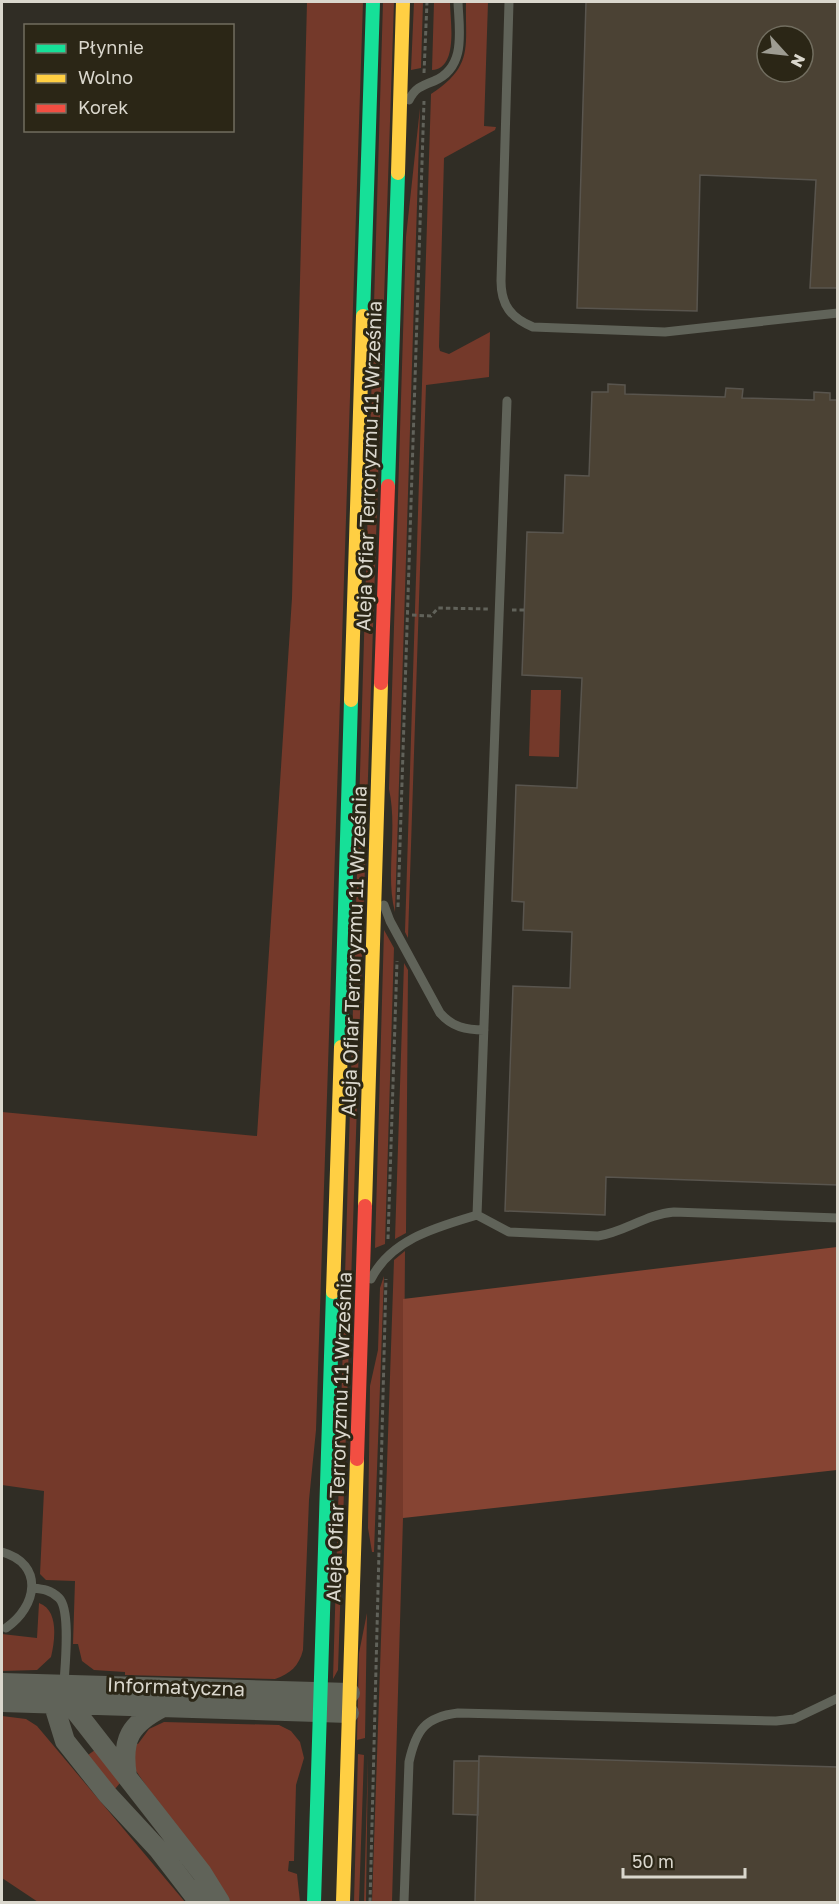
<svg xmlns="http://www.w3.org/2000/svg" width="839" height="1904" viewBox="0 0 839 1904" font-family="'Golos Text',sans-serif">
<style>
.green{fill:#74392a}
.forest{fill:#864433}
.building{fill:#4b4234;stroke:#59554e;stroke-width:1.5;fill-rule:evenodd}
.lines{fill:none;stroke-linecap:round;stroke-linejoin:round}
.path{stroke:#61625a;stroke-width:3;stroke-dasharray:4.5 3;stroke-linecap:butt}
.lane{stroke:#606359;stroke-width:9}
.street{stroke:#606359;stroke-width:20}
.fast{stroke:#16e098;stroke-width:14}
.slow{stroke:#ffcf43;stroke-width:14}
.jam{stroke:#f24e42;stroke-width:14}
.labels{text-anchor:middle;stroke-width:6;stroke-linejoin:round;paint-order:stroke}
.street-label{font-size:20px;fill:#dad7cd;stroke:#2b2616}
</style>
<rect width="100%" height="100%" fill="#302d25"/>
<path class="green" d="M 307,2 L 363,2 L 316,1430 L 309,1500 L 303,1650 C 299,1666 290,1674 275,1679 L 125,1675 L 125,1672 L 94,1670 L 82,1661 L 78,1644 L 73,1644 L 75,1581 L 46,1580 L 40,1574 L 44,1491 L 2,1485 L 2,1112 L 257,1136 L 292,598 Z
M 383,2 L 394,2 L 338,1670 L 333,1679 Z
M 414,2 L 423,2 L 421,68 L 411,70 Z
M 434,2 L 450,2 C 450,19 459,69 432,70 Z
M 466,2 L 488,2 L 484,126 L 496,127 L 495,130 L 444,158 L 439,347 L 440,351 L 449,354 L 490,332 L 489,377 L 426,385 L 408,938 L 405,932 L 431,94 C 474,66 465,47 466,2 Z
M 420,108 L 395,912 C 385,875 398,830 389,789 L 406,237 Z
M 531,690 L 561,690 L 559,757 L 529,756 Z
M 384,930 L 394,948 L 385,1244 L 375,1248 Z
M 404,963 L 408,970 L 406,1233 L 395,1239 Z
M 405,1251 L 403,1518 L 392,1902 L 372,1902 L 394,1260 Z
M 384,1276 L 374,1552 L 372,1552 L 368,1528 L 370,1386 L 378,1350 L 380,1288 Z
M 39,1603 C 59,1610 55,1640 51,1657 L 37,1670 L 2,1671 L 2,1634 L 37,1638 Z
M 367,1613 L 365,1738 L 357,1740 L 359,1653 Z
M 2,1716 L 26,1719 L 37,1726 L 185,1902 L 38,1902 L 2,1878 Z
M 164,1722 L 279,1725 L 291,1731 L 300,1742 L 304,1758 L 296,1785 L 294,1861 L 289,1861 L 288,1871 L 297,1874 L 300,1902 L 226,1902 L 134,1768 L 134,1743 L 138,1744 L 149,1729 Z
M 95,1750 L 120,1783 L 115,1789 L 85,1757 Z
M 358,1754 L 364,1755 L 359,1902 L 354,1902 Z
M 368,1755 L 366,1902 L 364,1902 Z"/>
<path class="forest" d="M 837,1247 L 837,1470 L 403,1518 L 403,1299 Z"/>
<path class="building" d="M 586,2 L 838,2 L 838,288 L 810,288 L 816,180 L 700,175 L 697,311 L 577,308 ZM 767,36 L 803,36 L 803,72 L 767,72 Z
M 608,384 L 625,385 L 625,394 L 725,397 L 726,388 L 743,389 L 742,398 L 814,400 L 814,392 L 830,393 L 830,400 L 838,400 L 838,1185 L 606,1177 L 605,1215 L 505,1211 L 513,986 L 570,988 L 572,932 L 523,930 L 524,902 L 512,901 L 516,785 L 577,788 L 582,678 L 522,675 L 527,532 L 563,533 L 565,475 L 589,476 L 592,392 L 608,392 Z
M 479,1756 L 838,1767 L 838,1902 L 475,1902 Z
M 454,1761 L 479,1761 L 478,1815 L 453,1814 Z"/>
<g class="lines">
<path class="path" d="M 424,73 L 427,2
M 512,610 L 524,610
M 412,615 L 431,616 L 438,608 L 488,609
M 398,907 L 424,101
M 388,1239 L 397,961
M 370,1902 L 386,1279"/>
<path class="lane" d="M 509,2 L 501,281 C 501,305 511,318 533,327 L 665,332 L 838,313
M 409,100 C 415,88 421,86 434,81 C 467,67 459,30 458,2
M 384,905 L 390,921 L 440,1013 C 452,1027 466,1030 484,1030
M 477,1215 L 507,401
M 371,1279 C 391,1239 437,1227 477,1215 L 509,1232 L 598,1236 C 625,1232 646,1214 674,1212 L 838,1218
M 2,1552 C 45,1564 37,1607 6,1628
M 33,1588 C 43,1589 51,1590 59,1598 C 71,1610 65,1665 64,1683
M 404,1902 L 409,1762 C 416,1730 425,1717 458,1713 L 776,1721 L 794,1719 L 838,1698"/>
<path class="street" d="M 2,1683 L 350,1693
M 61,1691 L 56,1712 L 65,1741 L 108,1795 L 158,1849 L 199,1902
M 68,1697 L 70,1704 L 202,1873 L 220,1902
M 2,1702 L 349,1713
M 127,1776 C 121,1739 130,1724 163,1707"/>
<path class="fast" d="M 363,316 L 373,2
M 388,486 L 398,173
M 341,1047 L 351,700
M 314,1902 L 333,1292"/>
<path class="slow" d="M 398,173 L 403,2
M 351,700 L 363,316
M 365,1206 L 381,683
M 333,1292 L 341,1047
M 343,1902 L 357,1459"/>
<path class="jam" d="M 381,683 L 388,486
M 357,1459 L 365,1206"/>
</g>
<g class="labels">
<g class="street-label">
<text transform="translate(369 466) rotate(-88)" y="7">Aleja Ofiar Terroryzmu 11 Września</text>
<text transform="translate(354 951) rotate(-88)" y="7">Aleja Ofiar Terroryzmu 11 Września</text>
<text transform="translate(339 1437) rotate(-88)" y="7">Aleja Ofiar Terroryzmu 11 Września</text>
<text transform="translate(176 1687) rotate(2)" y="7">Informatyczna</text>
</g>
</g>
<rect width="839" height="1904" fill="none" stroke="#dad7cd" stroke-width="6"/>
<rect x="24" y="24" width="210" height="108" fill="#2b2616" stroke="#716d5f" stroke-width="1.5"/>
<rect x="36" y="44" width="30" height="9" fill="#16e098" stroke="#716d5f" stroke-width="1.5"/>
<text x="78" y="54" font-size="18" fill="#dad7cd">Płynnie</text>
<rect x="36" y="74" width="30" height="9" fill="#ffcf43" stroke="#716d5f" stroke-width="1.5"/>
<text x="78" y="84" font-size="18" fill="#dad7cd">Wolno</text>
<rect x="36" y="104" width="30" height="9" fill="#f24e42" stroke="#716d5f" stroke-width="1.5"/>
<text x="78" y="114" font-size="18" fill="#dad7cd">Korek</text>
<g transform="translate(785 54) rotate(117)"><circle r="28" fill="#2b2616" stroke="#716d5f" stroke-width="1.5"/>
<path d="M0-4.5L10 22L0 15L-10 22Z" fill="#9e9c92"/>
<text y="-9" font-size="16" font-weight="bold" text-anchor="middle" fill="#dad7cd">N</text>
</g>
<path d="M623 1868v9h122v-9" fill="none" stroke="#dad7cd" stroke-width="3"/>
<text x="632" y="1868" font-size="18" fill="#dad7cd" stroke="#2b2616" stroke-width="4.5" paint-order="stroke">50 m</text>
</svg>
